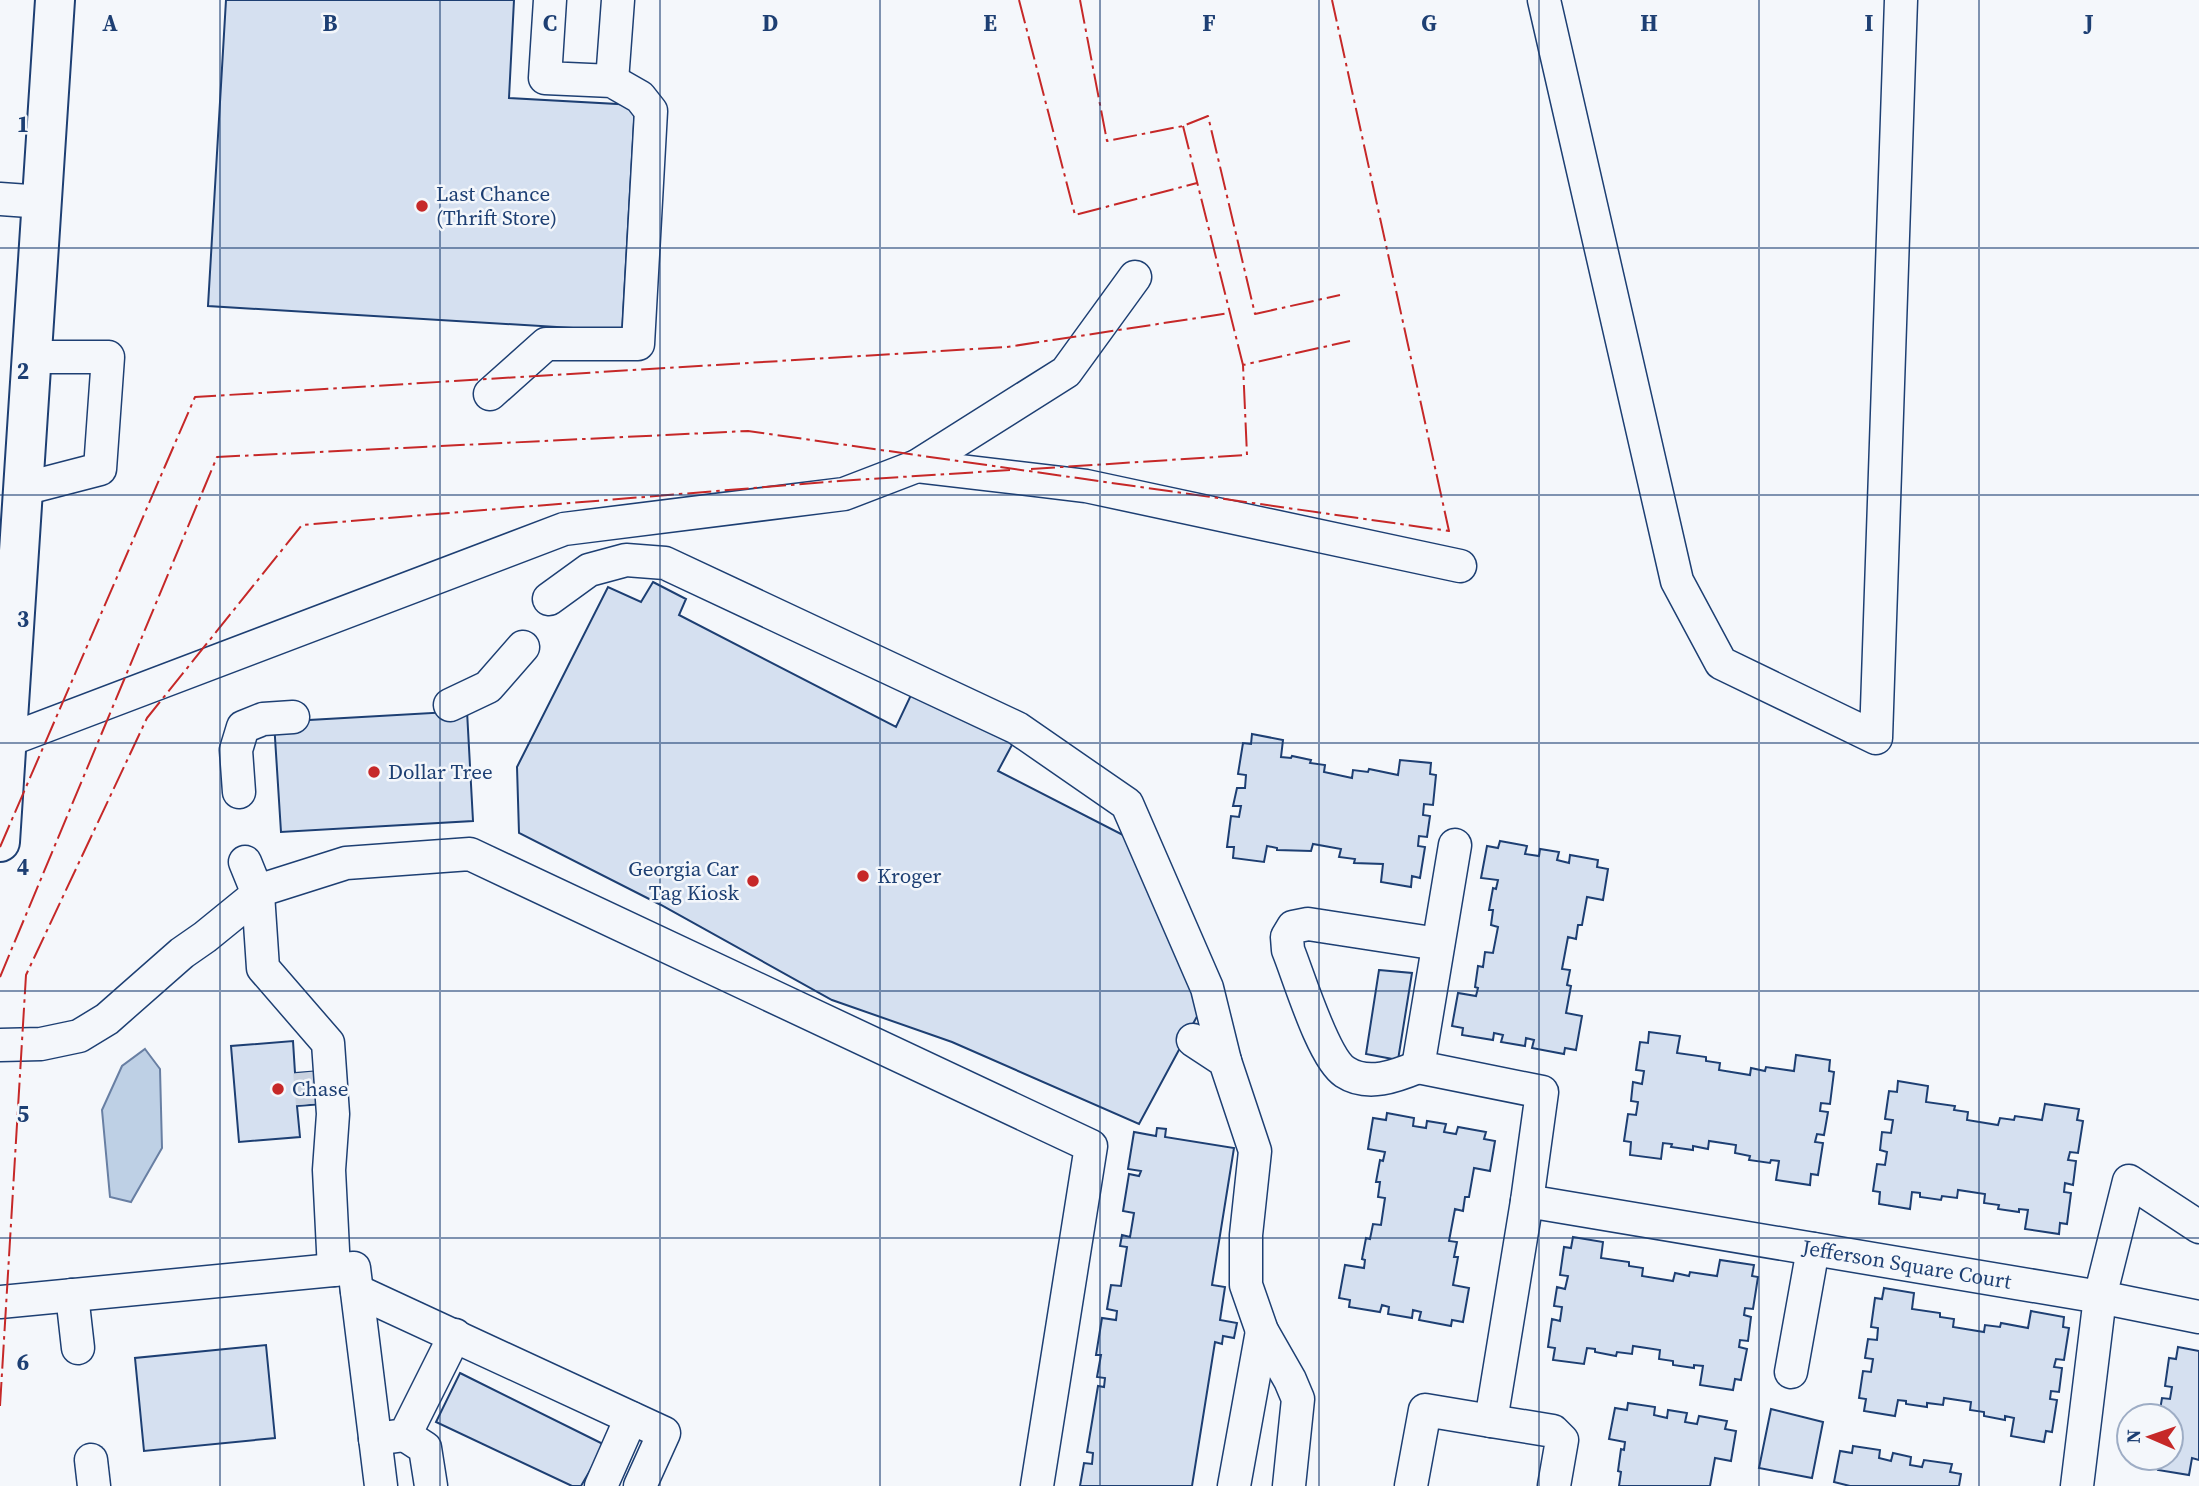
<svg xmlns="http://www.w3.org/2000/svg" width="2199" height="1486" viewBox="0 0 2199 1486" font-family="'Source Serif 4',serif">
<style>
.water{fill:#bed0e5;stroke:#687fa3;stroke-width:2}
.building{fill:#d5e0f0;stroke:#1d3f73;stroke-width:2}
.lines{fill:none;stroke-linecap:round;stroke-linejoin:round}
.minor-tunnel{stroke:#c9d2e0;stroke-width:32;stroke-dasharray:32 16;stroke-linecap:butt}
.minor-casing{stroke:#1d3f73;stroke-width:35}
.major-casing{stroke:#1d3f73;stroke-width:42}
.minor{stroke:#f4f7fb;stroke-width:32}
.major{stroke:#f4f7fb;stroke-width:38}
.power{stroke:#c62828;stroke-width:2;stroke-dasharray:24 5 3.5 5;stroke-linecap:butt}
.grid{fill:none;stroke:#1d3f73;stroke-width:2;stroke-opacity:0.55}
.poi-dot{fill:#c62828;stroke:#f4f7fb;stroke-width:2.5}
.labels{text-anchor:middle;stroke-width:5;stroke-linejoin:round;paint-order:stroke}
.poi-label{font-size:21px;fill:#1d3f73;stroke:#f4f7fb;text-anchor:start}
.street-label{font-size:21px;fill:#1d3f73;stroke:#f4f7fb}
.grid-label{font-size:23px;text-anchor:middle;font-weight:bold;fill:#1d3f73;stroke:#f4f7fb;stroke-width:5;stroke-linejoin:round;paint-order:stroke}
</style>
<rect width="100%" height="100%" fill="#f4f7fb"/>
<path class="water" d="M 145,1049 L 160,1069 L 162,1148 L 131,1202 L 110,1197 L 102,1110 L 122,1066 Z"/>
<path class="building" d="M 226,0 L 514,0 L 509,98 L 635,105 L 622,331 L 208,306 Z
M 653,582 L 686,599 L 679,615 L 896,727 L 911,695 L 1013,743 L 998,771 L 1125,836 L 1201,1009 L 1139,1124 L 952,1042 L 832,1000 L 661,905 L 519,833 L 517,767 L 608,587 L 641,602 Z
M 467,711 L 473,821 L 281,832 L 274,722 Z
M 1252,734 L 1283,740 L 1281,757 L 1291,758 L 1292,756 L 1311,760 L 1310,763 L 1325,765 L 1324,772 L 1352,778 L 1353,770 L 1368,772 L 1369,769 L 1398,775 L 1400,760 L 1431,763 L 1430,774 L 1436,775 L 1433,805 L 1424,804 L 1423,815 L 1430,816 L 1427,837 L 1419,836 L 1418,846 L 1425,847 L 1420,878 L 1412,876 L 1411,887 L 1381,882 L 1383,864 L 1354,863 L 1355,859 L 1339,857 L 1341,849 L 1313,844 L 1311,851 L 1277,850 L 1277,848 L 1267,846 L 1264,862 L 1233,858 L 1234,847 L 1227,847 L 1231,816 L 1239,817 L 1241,806 L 1233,806 L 1237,788 L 1245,788 L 1246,775 L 1238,774 L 1243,743 L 1251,744 Z
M 1500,841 L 1527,846 L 1525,854 L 1539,856 L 1540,849 L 1559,852 L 1557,860 L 1569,863 L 1570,855 L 1598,860 L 1597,867 L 1608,869 L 1603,900 L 1587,897 L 1582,925 L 1578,925 L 1576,939 L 1568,937 L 1562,969 L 1570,970 L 1567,985 L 1571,986 L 1566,1013 L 1582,1016 L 1576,1050 L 1565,1048 L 1564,1054 L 1532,1048 L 1534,1040 L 1526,1038 L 1525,1046 L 1501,1042 L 1503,1035 L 1494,1033 L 1493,1040 L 1462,1035 L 1463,1028 L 1452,1026 L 1458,993 L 1476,996 L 1478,988 L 1475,987 L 1478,966 L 1483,967 L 1485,952 L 1493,953 L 1498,927 L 1491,925 L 1493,910 L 1489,910 L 1493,888 L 1496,889 L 1498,880 L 1481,878 L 1487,846 L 1498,848 Z
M 1379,970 L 1412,973 L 1398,1060 L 1366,1054 Z
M 1649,1032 L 1680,1036 L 1677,1053 L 1706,1057 L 1706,1061 L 1720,1063 L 1719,1070 L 1750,1075 L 1751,1068 L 1765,1071 L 1766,1067 L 1794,1071 L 1796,1055 L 1830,1060 L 1829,1071 L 1834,1072 L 1830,1104 L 1821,1103 L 1820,1111 L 1828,1112 L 1824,1135 L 1817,1134 L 1815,1142 L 1823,1143 L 1818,1175 L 1811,1174 L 1810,1185 L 1776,1180 L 1779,1161 L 1771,1160 L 1770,1163 L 1749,1160 L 1750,1156 L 1735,1153 L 1736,1145 L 1709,1141 L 1708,1149 L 1693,1146 L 1693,1150 L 1671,1147 L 1672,1144 L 1663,1143 L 1661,1159 L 1630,1155 L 1631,1142 L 1624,1141 L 1628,1114 L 1636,1115 L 1638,1102 L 1631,1101 L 1633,1082 L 1642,1084 L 1644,1071 L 1636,1070 L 1640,1042 L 1648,1043 Z
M 293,1041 L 295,1073 L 319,1071 L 322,1104 L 297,1106 L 300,1137 L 239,1142 L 231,1046 Z
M 1898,1081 L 1928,1086 L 1926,1102 L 1955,1106 L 1954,1110 L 1968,1112 L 1967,1120 L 1998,1125 L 2000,1118 L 2014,1120 L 2015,1116 L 2042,1120 L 2045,1104 L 2079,1109 L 2077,1120 L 2083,1121 L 2078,1153 L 2070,1152 L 2068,1160 L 2076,1161 L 2073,1185 L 2065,1183 L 2064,1192 L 2071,1193 L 2067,1224 L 2060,1223 L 2059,1234 L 2025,1229 L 2028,1210 L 2019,1209 L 2019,1212 L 1998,1209 L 1999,1205 L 1984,1203 L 1985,1194 L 1958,1190 L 1957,1198 L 1942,1196 L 1941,1200 L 1920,1197 L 1920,1193 L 1912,1192 L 1910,1209 L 1879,1204 L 1880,1192 L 1873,1191 L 1877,1164 L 1885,1165 L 1887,1152 L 1880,1150 L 1882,1132 L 1891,1133 L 1893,1120 L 1885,1119 L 1889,1091 L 1897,1092 Z
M 1387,1113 L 1414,1118 L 1413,1126 L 1426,1128 L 1427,1121 L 1446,1124 L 1444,1132 L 1456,1134 L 1458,1127 L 1486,1132 L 1484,1139 L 1495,1141 L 1490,1171 L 1474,1168 L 1469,1197 L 1465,1197 L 1463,1211 L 1455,1209 L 1449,1241 L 1457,1242 L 1454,1257 L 1458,1257 L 1453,1285 L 1469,1288 L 1463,1322 L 1452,1320 L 1451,1326 L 1419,1320 L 1421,1312 L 1413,1310 L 1412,1318 L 1388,1314 L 1389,1307 L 1382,1305 L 1380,1312 L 1349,1307 L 1350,1300 L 1339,1298 L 1345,1265 L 1364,1268 L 1365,1260 L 1362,1259 L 1366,1238 L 1370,1239 L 1373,1224 L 1381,1225 L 1385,1198 L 1378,1197 L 1380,1182 L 1376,1182 L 1380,1160 L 1383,1161 L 1385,1152 L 1368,1149 L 1373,1118 L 1386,1120 Z
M 1157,1128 L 1166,1129 L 1165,1137 L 1234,1148 L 1212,1285 L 1225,1287 L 1220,1320 L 1237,1323 L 1234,1338 L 1223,1336 L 1222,1344 L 1215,1342 L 1192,1486 L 1080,1486 L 1084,1463 L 1092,1464 L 1093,1453 L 1087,1452 L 1098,1386 L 1104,1387 L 1105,1378 L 1097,1377 L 1101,1355 L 1096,1355 L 1102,1318 L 1116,1320 L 1117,1311 L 1107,1309 L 1111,1285 L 1121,1286 L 1127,1247 L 1120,1246 L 1122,1235 L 1130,1237 L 1134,1213 L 1123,1211 L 1129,1174 L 1139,1176 L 1141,1171 L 1128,1169 L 1134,1132 L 1156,1136 Z
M 1573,1237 L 1603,1242 L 1601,1258 L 1629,1262 L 1629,1266 L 1643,1268 L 1642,1276 L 1673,1281 L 1675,1273 L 1689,1276 L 1690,1272 L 1717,1276 L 1720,1260 L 1754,1265 L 1752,1276 L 1758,1277 L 1753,1309 L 1745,1308 L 1744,1315 L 1751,1317 L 1748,1341 L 1740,1340 L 1739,1347 L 1747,1349 L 1741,1380 L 1735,1379 L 1733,1390 L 1700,1385 L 1703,1366 L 1694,1365 L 1694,1368 L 1673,1365 L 1673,1361 L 1659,1359 L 1660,1350 L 1633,1346 L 1632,1354 L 1617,1352 L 1616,1356 L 1595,1352 L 1595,1349 L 1587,1348 L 1584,1364 L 1553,1360 L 1555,1348 L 1548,1347 L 1552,1319 L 1560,1321 L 1562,1307 L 1554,1306 L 1557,1287 L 1565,1289 L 1568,1276 L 1560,1275 L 1564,1247 L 1571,1248 Z
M 1884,1288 L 1914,1293 L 1912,1309 L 1940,1313 L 1940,1317 L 1954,1319 L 1953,1327 L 1984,1332 L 1985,1325 L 2000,1327 L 2001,1323 L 2028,1328 L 2031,1311 L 2064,1317 L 2063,1327 L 2069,1328 L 2064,1360 L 2056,1359 L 2054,1367 L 2062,1368 L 2059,1392 L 2051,1391 L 2050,1399 L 2057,1400 L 2052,1432 L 2046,1431 L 2044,1442 L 2011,1436 L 2014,1418 L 2005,1416 L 2005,1420 L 1984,1416 L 1984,1412 L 1970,1410 L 1971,1402 L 1944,1398 L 1943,1405 L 1927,1403 L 1927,1407 L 1906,1404 L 1906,1401 L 1898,1400 L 1895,1416 L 1864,1411 L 1866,1399 L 1859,1398 L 1863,1371 L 1871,1372 L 1873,1359 L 1865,1358 L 1868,1339 L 1877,1340 L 1878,1328 L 1871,1327 L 1875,1298 L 1882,1299 Z
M 266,1345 L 275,1438 L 144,1451 L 135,1358 Z
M 2178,1347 L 2199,1351 L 2199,1460 L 2192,1458 L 2189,1475 L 2158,1470 L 2160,1458 L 2158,1458 L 2171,1458 L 2171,1416 L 2159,1416 L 2162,1398 L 2170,1399 L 2172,1387 L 2165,1386 L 2169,1358 L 2176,1359 Z
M 460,1373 L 605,1445 L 581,1486 L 572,1486 L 436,1422 Z
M 1628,1403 L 1655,1407 L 1654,1415 L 1667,1418 L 1668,1410 L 1687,1413 L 1685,1422 L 1697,1424 L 1699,1416 L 1727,1421 L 1725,1429 L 1736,1431 L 1731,1461 L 1715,1458 L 1710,1486 L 1619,1486 L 1621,1472 L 1618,1471 L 1621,1449 L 1624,1450 L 1625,1442 L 1609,1439 L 1615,1408 L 1627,1410 Z
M 1771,1409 L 1823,1422 L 1812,1478 L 1759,1468 Z
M 1853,1446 L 1880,1450 L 1879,1458 L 1891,1461 L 1893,1453 L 1911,1457 L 1910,1465 L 1922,1467 L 1924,1460 L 1952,1464 L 1950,1472 L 1961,1474 L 1959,1486 L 1850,1486 L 1834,1482 L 1840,1451 L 1852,1453 Z"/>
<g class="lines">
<path class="minor-tunnel" d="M 309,1072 L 312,1105"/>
<g class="minor-casing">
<g id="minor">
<path d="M 1544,0 L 1677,581 L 1721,663 L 1876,738 L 1901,0"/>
<path d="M 612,81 L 618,0"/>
<path d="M 0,199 L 43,202"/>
<path d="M 490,394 L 546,344 L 638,344 L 651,111 L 640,97 L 612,81 L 545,78 L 550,0"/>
<path d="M 917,466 L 1086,486 L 1460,566"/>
<path d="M 23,489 L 100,469 L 108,357 L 32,357"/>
<path d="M 549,599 L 589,570 L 626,560 L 665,563 L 1017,728 L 1127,804 L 1207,988 L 1225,1061"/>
<path d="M 450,705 L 488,687 L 523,647"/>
<path d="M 6,741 L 564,529 L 844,494 L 917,466 L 1066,372 L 1135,277"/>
<path d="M 239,792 L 236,750 L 243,727 L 263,719 L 293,717"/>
<path d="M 245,862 L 258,894 L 263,968 L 328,1043 L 333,1114 L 329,1170 L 334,1270"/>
<path d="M 1193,1040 L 1225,1061 L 1255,1151 L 1246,1235 L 1246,1285 L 1262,1331 L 1290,1380 L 1298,1399 L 1289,1486"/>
<path d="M 0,1045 L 41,1044 L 79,1036 L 107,1019 L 182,953 L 205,937 L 264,889 L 346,863 L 470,854 L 1091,1146 L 1037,1486"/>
<path d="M 1418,1067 C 1396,1076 1368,1087 1345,1072 C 1323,1058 1299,977 1288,950 L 1287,937 L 1293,927 L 1308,924 L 1438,944"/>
<path id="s1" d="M 1527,1201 L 2100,1297 L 2077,1486"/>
<path d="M 2199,1227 L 2129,1181 L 2100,1297 L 2199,1317"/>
<path d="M 357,1291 L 664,1433 L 640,1486"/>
<path d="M 72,1295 L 78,1348"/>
<path d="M 0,1302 L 354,1268 L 381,1486"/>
<path d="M 1791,1372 L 1813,1249"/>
<path d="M 1491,1421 L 1553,1431 L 1562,1440 L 1554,1486"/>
<path d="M 405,1435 L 425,1448 L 431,1486"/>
<path d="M 375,1439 L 405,1435 L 455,1335"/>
<path d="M 91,1460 L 94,1486"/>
<path d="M 601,1486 L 631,1418"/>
<path d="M 1234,1486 L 1262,1331"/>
<path d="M 1411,1486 L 1425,1410 L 1491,1421 L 1527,1201 L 1542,1092 L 1418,1067 L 1455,845"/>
</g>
</g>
<g class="major-casing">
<path id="major" d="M 0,842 L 55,0"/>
</g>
<use href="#minor" class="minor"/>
<use href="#major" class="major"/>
<path class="power" d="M 1019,0 L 1075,215 L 1197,183
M 1080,0 L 1107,141 L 1183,126 L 1208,116 L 1255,314 L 1340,295
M 1183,126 L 1243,365 L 1350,341
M 1031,469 L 1247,455 L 1243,365
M 0,847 L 195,397 L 1007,347 L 1230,313
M 0,977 L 217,457 L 748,431 L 1449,531 L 1332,0
M 0,1406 L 26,975 L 147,718 L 302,525 L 839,481 L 1010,470"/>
</g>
<path class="grid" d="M 220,0 L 220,1486M 440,0 L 440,1486M 660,0 L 660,1486M 880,0 L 880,1486M 1100,0 L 1100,1486M 1319,0 L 1319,1486M 1539,0 L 1539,1486M 1759,0 L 1759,1486M 1979,0 L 1979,1486M 0,248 L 2199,248M 0,495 L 2199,495M 0,743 L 2199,743M 0,991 L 2199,991M 0,1238 L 2199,1238"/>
<g class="poi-dot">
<circle cx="422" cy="206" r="7"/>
<circle cx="374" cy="772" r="7"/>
<circle cx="863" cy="876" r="7"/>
<circle cx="753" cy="881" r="7"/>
<circle cx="278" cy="1089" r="7"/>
</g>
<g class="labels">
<g class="poi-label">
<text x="436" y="201">Last Chance<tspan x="436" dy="24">(Thrift Store)</tspan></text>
<text x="388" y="779">Dollar Tree</text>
<text x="739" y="876" text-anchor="end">Georgia Car<tspan x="739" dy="24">Tag Kiosk</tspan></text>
<text x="877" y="883">Kroger</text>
<text x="292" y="1096">Chase</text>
</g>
<g class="street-label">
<text dy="7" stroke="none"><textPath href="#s1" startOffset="385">Jefferson Square Court</textPath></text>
</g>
</g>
<g class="grid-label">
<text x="110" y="31">A</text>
<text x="330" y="31">B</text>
<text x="550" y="31">C</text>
<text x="770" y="31">D</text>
<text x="990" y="31">E</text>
<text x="1209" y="31">F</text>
<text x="1429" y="31">G</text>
<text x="1649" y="31">H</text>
<text x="1869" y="31">I</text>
<text x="2089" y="31">J</text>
<text x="23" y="132">1</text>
<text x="23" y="379">2</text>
<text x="23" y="627">3</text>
<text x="23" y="875">4</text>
<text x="23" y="1122">5</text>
<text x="23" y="1370">6</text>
</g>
<g transform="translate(2150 1437) rotate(272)"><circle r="33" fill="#f4f7fb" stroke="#9eadc5" stroke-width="2"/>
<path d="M0-5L12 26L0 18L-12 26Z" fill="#c62828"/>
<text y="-10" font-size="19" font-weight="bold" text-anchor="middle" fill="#1d3f73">N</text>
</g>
</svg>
